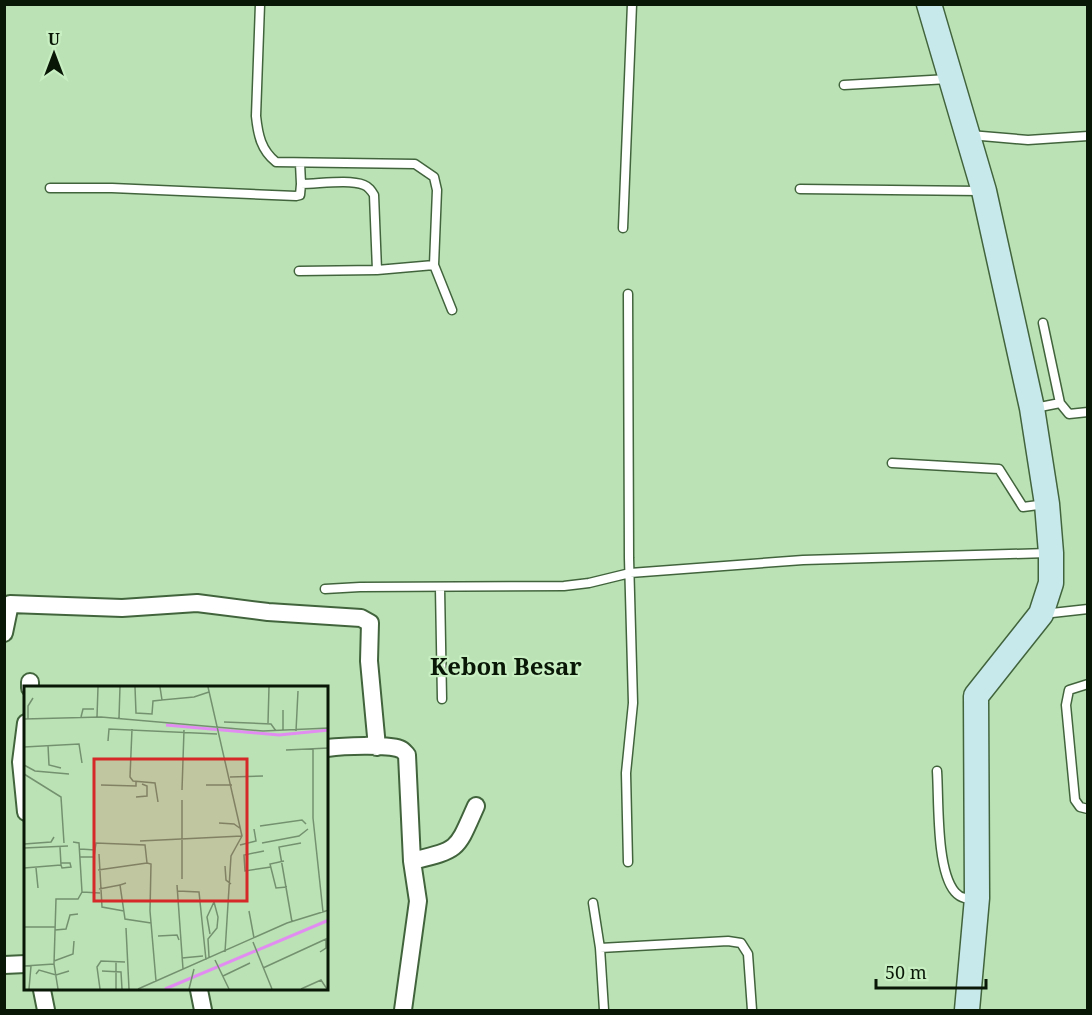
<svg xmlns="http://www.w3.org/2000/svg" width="1092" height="1015" viewBox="0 0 1092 1015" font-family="'Noto Serif',serif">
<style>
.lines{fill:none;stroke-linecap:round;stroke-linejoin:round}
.lane-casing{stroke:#42643d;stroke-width:11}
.street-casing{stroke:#42643d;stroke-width:20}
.secondary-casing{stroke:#42643d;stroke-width:27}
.lane{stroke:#fff;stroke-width:8}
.street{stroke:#fff;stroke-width:16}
.secondary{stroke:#c8e9ec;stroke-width:24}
.labels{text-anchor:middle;stroke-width:4.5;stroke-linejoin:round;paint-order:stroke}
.quarter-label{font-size:24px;font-weight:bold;fill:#091707;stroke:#c8efc2}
.inset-river{fill:none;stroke:#e18cf0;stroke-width:3}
.inset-road{fill:none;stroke:#74916f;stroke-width:1.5}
.view{fill:#d62828;fill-opacity:0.15;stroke:#d62828;stroke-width:3}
.inset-edge{fill:none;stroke:#091707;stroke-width:3}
</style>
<rect width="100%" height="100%" fill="#bbe2b5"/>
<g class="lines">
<g class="lane-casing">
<path id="lane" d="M 260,4 L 256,116 C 258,135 261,150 276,162 L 415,164 L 434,177 L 437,190 L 434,265 L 452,310
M 844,85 L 948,79
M 970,135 L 1028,140 L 1088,136
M 50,188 L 112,188 L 296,196 L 300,195 L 301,184 L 300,163
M 800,189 L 981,191
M 623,228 L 632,4
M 377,270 L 434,265
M 299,271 L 377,270 L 374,195 C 371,190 369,187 364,185 C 349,179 319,184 301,184
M 628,294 L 629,558 L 633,703 L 626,773 L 628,862
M 1060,403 L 1069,414 L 1088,412
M 1035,408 L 1060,403 L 1043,323
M 892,463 L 999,469 L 1023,507 L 1046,504
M 440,588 L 442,699
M 325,589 L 360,587 L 564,586 L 589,583 L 630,573 L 803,560 L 1048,553
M 1043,614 L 1088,609
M 1088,684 L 1069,690 L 1066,705 L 1075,800 L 1080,807 L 1088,809
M 937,771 C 939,801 936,870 955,892 C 961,899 968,899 976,898
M 593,903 L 600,948 L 604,1010
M 600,948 L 728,941 L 741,943 L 748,954 L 752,1010"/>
</g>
<g class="street-casing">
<path id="street" d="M 4,633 L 10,604 L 122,608 L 197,603 L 268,612 L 361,618 L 370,623 L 369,661 L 377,747
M 30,688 L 30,682
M 26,723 L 21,762 L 26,812
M 327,748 C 343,746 386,744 400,749 C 403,750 405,753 407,755 L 412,861 L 418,901 L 403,1010
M 412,861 C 460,849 456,851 476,806
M 4,965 L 26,964
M 42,990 L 46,1010
M 199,990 L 203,1010"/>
</g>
<g class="secondary-casing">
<path id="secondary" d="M 929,4 L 984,191 L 1032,408 L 1047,504 L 1051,553 L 1051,583 L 1041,614 L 976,696 L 977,898 L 967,1010"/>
</g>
<use href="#lane" class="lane"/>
<use href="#street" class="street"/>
<use href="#secondary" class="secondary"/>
</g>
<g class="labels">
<g class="quarter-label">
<text x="506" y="675">Kebon Besar</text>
</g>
</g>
<g transform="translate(24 686)">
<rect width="304" height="304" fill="#bbe2b5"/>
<path class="inset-river" d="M 142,39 L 255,49 L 305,44M 141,303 L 305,234"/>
<path class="inset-road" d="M 111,1 L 112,27 L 128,28 L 129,15 L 138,14M 136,1 L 138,14 L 170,11 L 185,6M 184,1 L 218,150 L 207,170 L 201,266M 259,24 L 259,45M 57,31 L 59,23 L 70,23M 73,31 L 74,1M 95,32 L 96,1M 0,33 L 77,31 L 239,45 L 305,42M 4,33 L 4,20 L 9,12M 200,36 L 247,38 L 252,45M 244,37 L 245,1M 108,43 L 106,91 L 109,95 L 131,97 L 134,116M 272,45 L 274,5M 84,55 L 85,43 L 193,48M 24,59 L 25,79 L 37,82M 0,61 L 55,58 L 58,77M 289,63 L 289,132 L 299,226M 262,64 L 305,62M 0,79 L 11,85 L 45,88M 0,88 L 37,111 L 40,157M 206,91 L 239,90M 77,99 L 112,100 L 112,95M 182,99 L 208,99M 158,104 L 160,44M 112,111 L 123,110 L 123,100 L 118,98M 158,114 L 158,193M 195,137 L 210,138 L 217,143M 236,140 L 278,134 L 282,138M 116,155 L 218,150M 49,156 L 55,157 L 58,206M 238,157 L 275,150 L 284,143M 0,158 L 27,156 L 30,151M 216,159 L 232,155 L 230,143M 36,161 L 37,179 L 38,182 L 47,181 L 46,177 L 37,177M 0,162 L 44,160M 56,163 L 71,164 L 72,157 L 121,159 L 123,177M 240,165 L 220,169 L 221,185 L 247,181M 75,168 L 78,221 L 100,225M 56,171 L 70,171 L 71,164M 260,175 L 246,178 L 252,202 L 263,201M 123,177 L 127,178 L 126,225 L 132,295M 201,180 L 202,194 L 207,198M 0,182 L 37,179M 12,182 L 14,202M 74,184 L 123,177M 102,197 L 96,199 L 101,233 L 127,237M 153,199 L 159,283M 75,203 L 96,199M 154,205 L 175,206 L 182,274M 225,225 L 230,252M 268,236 L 255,161 L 277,157M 0,241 L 31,241M 102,242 L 105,303M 31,244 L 42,243 L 46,229 L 54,228M 134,250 L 153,249 L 155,254M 229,256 L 248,303M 185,271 L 184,253 L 193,242 L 194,231 L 190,216 L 183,231 L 186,248M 158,272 L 179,270M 191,274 L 205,303M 30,275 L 49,268 L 50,255M 92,275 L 92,303M 0,280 L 30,278M 239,282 L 302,253 L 302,262 L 296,266M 78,285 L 97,286 L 98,303M 12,288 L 15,284 L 32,289 L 45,285M 199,290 L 226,277M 5,303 L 7,280M 34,303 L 30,278 L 32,213 L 54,213 L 58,206 L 76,207M 76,303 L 73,281 L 77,275 L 101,276M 114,303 L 263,237 L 305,224M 165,303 L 170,283M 277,303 L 297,294 L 303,303"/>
<path class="view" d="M 70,73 L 223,73 L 223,215 L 70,215 Z"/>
<rect width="304" height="304" class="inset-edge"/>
</g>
<rect width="1092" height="1015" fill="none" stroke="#091707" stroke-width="12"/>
<g transform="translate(54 54)" stroke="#c8efc2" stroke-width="4.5" paint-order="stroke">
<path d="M0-4.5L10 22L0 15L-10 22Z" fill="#091707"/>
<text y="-9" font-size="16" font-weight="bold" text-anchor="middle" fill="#091707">U</text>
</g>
<path d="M876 979v9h110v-9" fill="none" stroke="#091707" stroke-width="3"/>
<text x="885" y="979" font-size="18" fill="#091707" stroke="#c8efc2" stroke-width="4.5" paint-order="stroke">50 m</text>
</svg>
